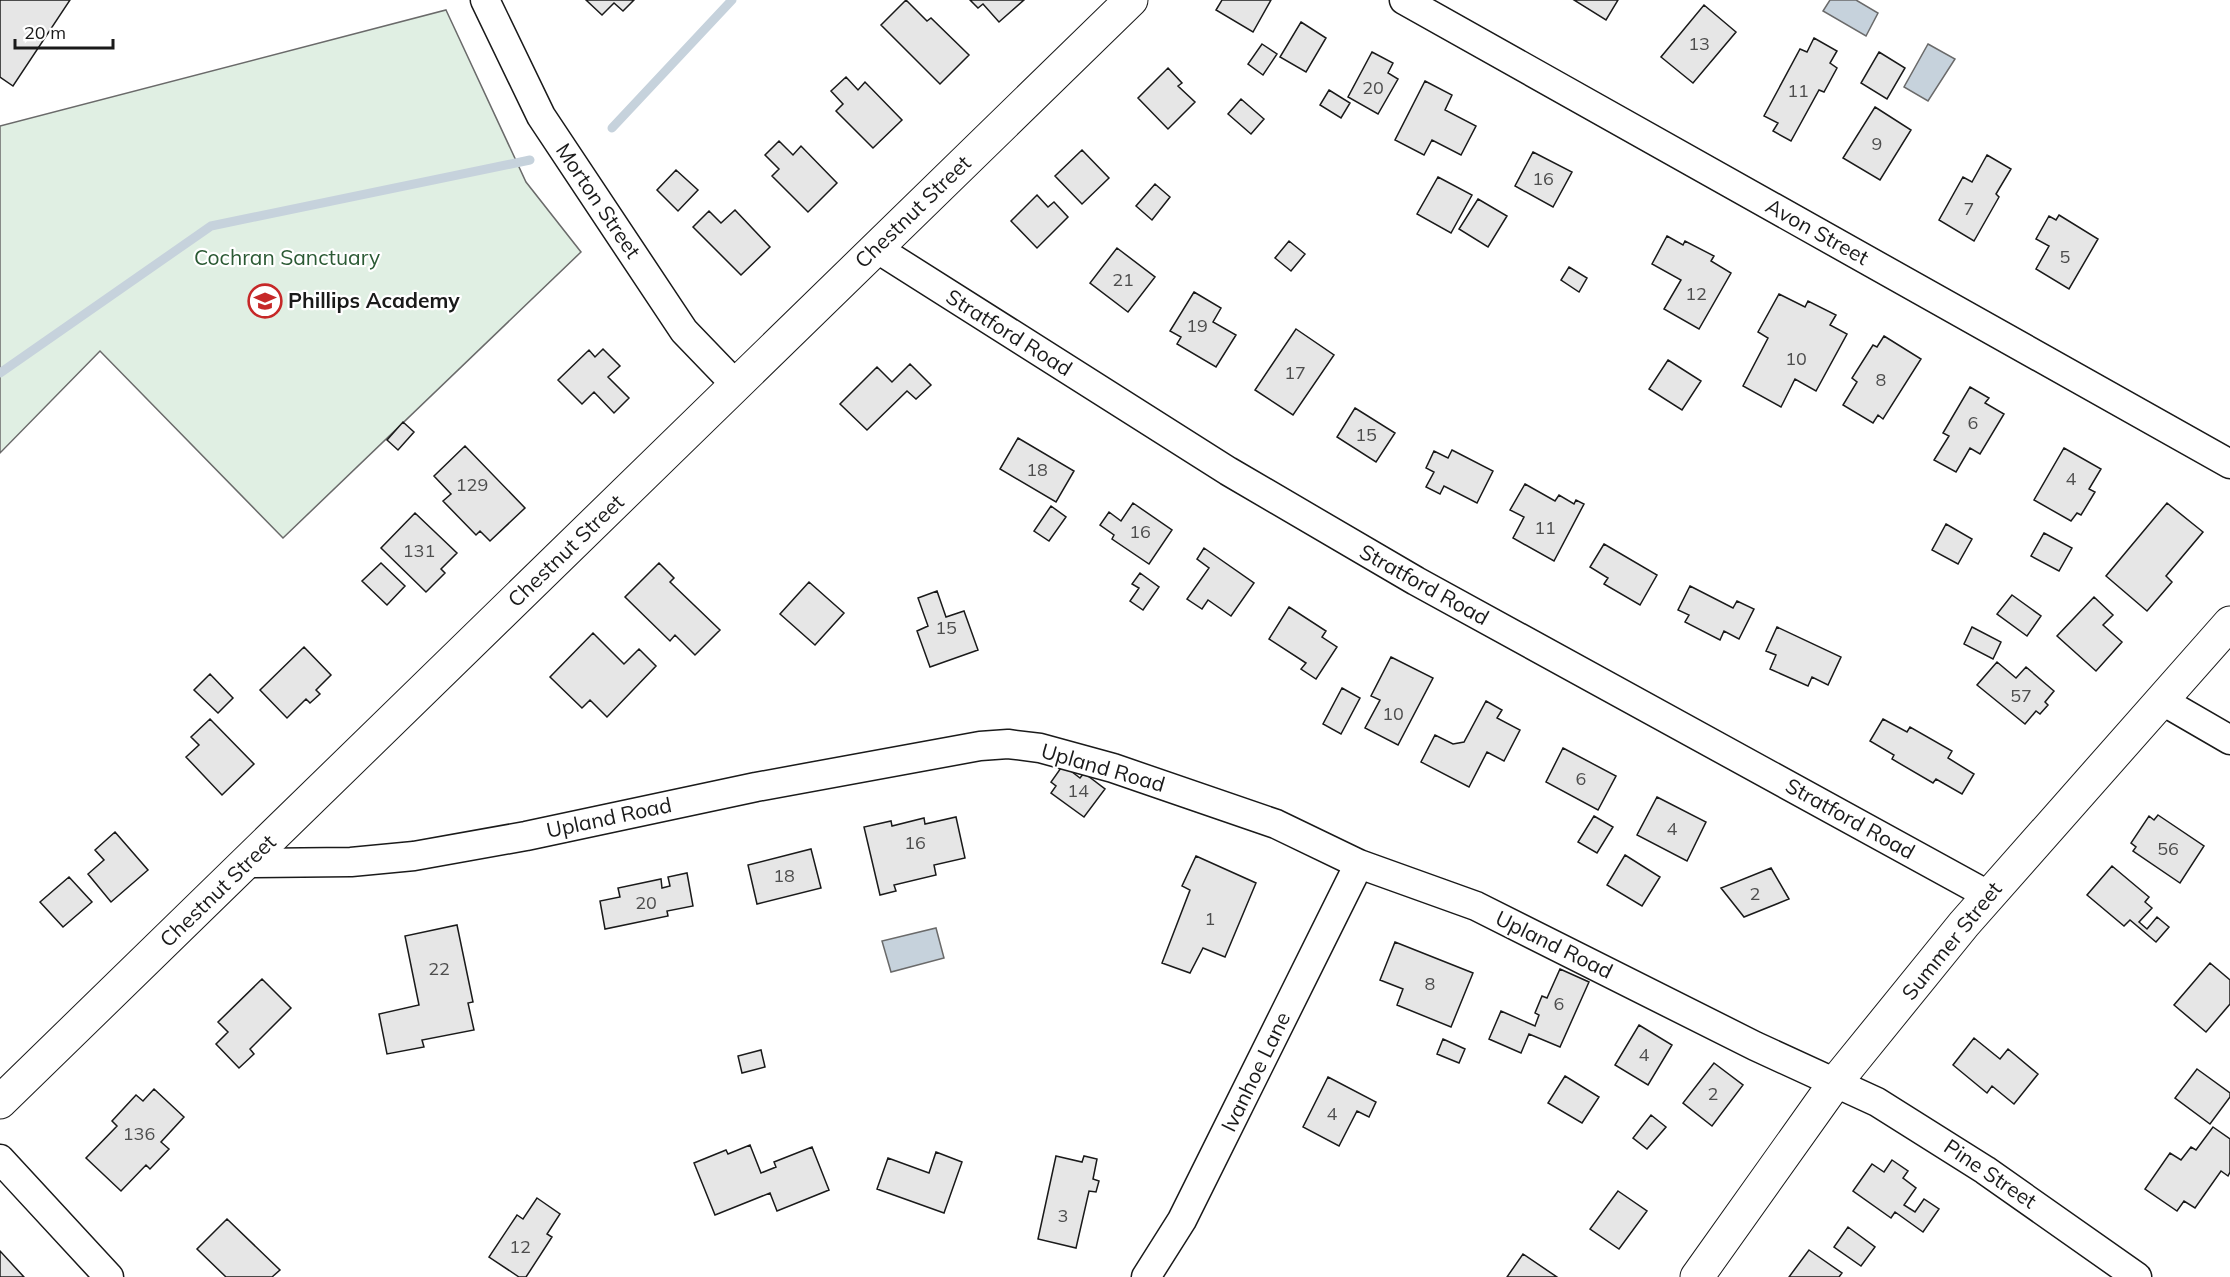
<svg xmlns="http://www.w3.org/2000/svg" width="2230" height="1277" viewBox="0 0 2230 1277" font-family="Mulish,sans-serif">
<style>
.green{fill:#e0efe3;stroke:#6a6a6a;stroke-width:1.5}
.water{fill:#c6d2dc;stroke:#6a6a6a;stroke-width:1.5}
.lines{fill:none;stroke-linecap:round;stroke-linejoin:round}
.stream{stroke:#c6d2dc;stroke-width:9}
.building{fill:#e6e6e6;stroke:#1a1a1a;stroke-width:1.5}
.street-casing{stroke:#1a1a1a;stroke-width:31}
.secondary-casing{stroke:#1a1a1a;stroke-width:35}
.street{stroke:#fff;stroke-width:28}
.secondary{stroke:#fff;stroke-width:33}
.labels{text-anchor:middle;stroke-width:4.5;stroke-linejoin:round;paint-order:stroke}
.number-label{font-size:18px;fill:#4d4d4d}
.street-label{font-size:21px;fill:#1a1a1a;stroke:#fff}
.park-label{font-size:21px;fill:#2b5a34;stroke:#fff}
.poi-label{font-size:21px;font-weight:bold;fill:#1a1a1a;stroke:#fff;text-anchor:start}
</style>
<rect width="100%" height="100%" fill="#fff"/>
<path class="green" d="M 446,10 L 526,182 L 581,252 L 283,538 L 100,351 L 0,453 L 0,126 Z"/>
<path class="water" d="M 1830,0 L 1856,0 L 1878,13 L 1866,36 L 1823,11 Z
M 1928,44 L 1955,59 L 1928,101 L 1904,87 Z
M 936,928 L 944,958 L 891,972 L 882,941 Z"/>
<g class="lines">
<path class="stream" d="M 612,128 L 732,0
M 0,373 L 211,226 L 530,160"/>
</g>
<path class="building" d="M 0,0 L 70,0 L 13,86 L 0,77 Z
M 586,0 L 634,0 L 623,11 L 614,3 L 602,15 Z
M 906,0 L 927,21 L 931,18 L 969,55 L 940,84 L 881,25 Z
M 970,0 L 1024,0 L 999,22 L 983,4 L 978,8 Z
M 1222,0 L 1271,0 L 1253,32 L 1216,10 Z
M 1574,0 L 1618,0 L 1606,20 Z
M 1704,5 L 1736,32 L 1693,83 L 1661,57 Z
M 1301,22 L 1326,38 L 1306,72 L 1280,57 Z
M 1814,38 L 1837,51 L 1830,63 L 1837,68 L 1824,92 L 1819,90 L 1791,141 L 1773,131 L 1778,123 L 1764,116 L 1800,49 L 1807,52 Z
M 1262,44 L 1277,54 L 1263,75 L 1248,64 Z
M 1372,52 L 1393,63 L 1388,73 L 1398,79 L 1378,114 L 1348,97 Z
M 1879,52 L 1905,68 L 1887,99 L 1861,83 Z
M 1168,68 L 1182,83 L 1178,86 L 1195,102 L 1168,129 L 1138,98 Z
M 846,77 L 858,90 L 865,82 L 902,120 L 873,148 L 836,111 L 843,104 L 831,91 Z
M 1425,81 L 1452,95 L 1445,110 L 1476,126 L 1461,155 L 1432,140 L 1424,155 L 1395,140 Z
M 1329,90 L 1350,103 L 1341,118 L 1320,105 Z
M 1241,99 L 1264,119 L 1251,134 L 1228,114 Z
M 1875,107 L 1911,130 L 1880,180 L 1843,158 Z
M 779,141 L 793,155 L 801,146 L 837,183 L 808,212 L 772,176 L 779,169 L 765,155 Z
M 1082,150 L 1109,178 L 1082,204 L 1055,176 Z
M 1533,152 L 1572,172 L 1553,207 L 1515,186 Z
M 1987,155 L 2011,169 L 1996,194 L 1999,197 L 1974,241 L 1939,220 L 1963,177 L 1972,182 Z
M 676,170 L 698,190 L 678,211 L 657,190 Z
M 1438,177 L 1472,195 L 1451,233 L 1417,214 Z
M 1155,184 L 1170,197 L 1152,220 L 1136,206 Z
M 1037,195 L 1048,207 L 1054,202 L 1068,217 L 1037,248 L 1011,221 Z
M 1478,199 L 1507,216 L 1488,247 L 1459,229 Z
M 735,210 L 770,247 L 741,275 L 693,227 L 709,211 L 721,223 Z
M 2059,215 L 2098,239 L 2069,289 L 2036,269 L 2049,246 L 2036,239 L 2049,216 L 2056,220 Z
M 1667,236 L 1683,245 L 1685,241 L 1714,256 L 1711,261 L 1731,273 L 1699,329 L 1664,309 L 1681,280 L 1652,264 Z
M 1289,241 L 1305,254 L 1291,271 L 1275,258 Z
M 1117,248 L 1155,277 L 1128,312 L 1090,283 Z
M 1569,267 L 1587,278 L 1579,292 L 1561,280 Z
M 1194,292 L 1221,308 L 1213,322 L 1236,335 L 1216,367 L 1177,344 L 1181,337 L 1170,331 Z
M 1779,294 L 1805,307 L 1808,301 L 1836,315 L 1830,325 L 1847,334 L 1816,391 L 1795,379 L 1781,407 L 1743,386 L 1768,338 L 1758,332 Z
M 1296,329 L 1334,355 L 1293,415 L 1255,390 Z
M 1884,336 L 1921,359 L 1883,419 L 1878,415 L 1873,423 L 1843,405 L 1857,382 L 1852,378 L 1873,345 L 1877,347 Z
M 603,349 L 620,366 L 608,377 L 629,398 L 614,413 L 594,392 L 582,404 L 558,380 L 589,350 L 595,357 Z
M 1668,360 L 1701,381 L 1682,410 L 1649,389 Z
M 910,364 L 931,385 L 916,399 L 907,391 L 867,430 L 840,404 L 877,367 L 892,382 Z
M 1970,387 L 1989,398 L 1985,403 L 2004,414 L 1980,454 L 1970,448 L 1956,472 L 1934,460 L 1949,436 L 1943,433 Z
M 1355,408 L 1395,433 L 1376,462 L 1337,437 Z
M 403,422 L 414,432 L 398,450 L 387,440 Z
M 1018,438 L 1074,471 L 1056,502 L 1000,469 Z
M 465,446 L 525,508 L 490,541 L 480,531 L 476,535 L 443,501 L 451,494 L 434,476 Z
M 2064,448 L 2101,469 L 2089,489 L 2095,492 L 2081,515 L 2077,513 L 2071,521 L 2034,500 Z
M 1452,450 L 1493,471 L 1477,503 L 1444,486 L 1440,494 L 1426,487 L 1434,472 L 1426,468 L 1434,451 L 1448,458 Z
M 1525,484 L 1555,501 L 1559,495 L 1574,504 L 1576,500 L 1584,504 L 1554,561 L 1513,538 L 1524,517 L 1510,510 Z
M 1133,503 L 1172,530 L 1149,564 L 1112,539 L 1114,535 L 1100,525 L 1109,512 L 1121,521 Z
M 2167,503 L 2203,532 L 2166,576 L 2172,582 L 2147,611 L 2106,576 Z
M 1051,506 L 1066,517 L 1049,541 L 1034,531 Z
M 415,513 L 457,553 L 441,569 L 445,573 L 426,592 L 381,548 Z
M 1946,524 L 1972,539 L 1958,564 L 1932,550 Z
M 2044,533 L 2072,548 L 2059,571 L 2031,556 Z
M 1604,544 L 1657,575 L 1640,605 L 1604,584 L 1608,578 L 1590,567 Z
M 1204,548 L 1254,583 L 1231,616 L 1208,600 L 1202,609 L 1187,599 L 1209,568 L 1197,559 Z
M 381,563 L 405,586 L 387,605 L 362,581 Z
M 659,563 L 674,578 L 670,582 L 720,630 L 695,655 L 675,635 L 670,641 L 625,597 Z
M 1140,573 L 1159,587 L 1143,610 L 1130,601 L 1139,588 L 1132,584 Z
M 809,582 L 844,613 L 815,645 L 780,614 Z
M 1690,586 L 1733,608 L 1737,601 L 1754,609 L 1739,639 L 1724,631 L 1720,640 L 1685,622 L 1689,615 L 1678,610 Z
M 937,591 L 946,617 L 964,611 L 978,650 L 930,667 L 917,631 L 928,626 L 918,598 Z
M 2012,595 L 2041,616 L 2027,636 L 1997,614 Z
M 2094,597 L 2113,615 L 2103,625 L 2122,642 L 2096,671 L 2057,636 Z
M 1289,607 L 1326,631 L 1322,637 L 1337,647 L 1316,679 L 1301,669 L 1306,663 L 1269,639 Z
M 1777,627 L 1841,657 L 1828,685 L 1812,677 L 1808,686 L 1770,669 L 1776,655 L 1766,651 Z
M 1972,627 L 2001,642 L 1993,659 L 1964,644 Z
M 593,633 L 624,664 L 639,649 L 656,666 L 607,717 L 590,700 L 582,708 L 550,677 Z
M 304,647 L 331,675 L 316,690 L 320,694 L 310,703 L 306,699 L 287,718 L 260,690 Z
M 1391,657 L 1433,678 L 1398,745 L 1365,728 L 1380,700 L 1371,696 Z
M 1997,662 L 2016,678 L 2026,667 L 2054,691 L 2045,702 L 2048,705 L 2040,714 L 2036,711 L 2025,724 L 1977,685 Z
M 210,674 L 233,698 L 218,713 L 194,690 Z
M 1342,688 L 1360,698 L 1341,734 L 1323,724 Z
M 1486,701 L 1502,710 L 1497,718 L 1520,730 L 1504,761 L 1487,752 L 1469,787 L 1421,762 L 1435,735 L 1453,744 L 1464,742 Z
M 210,719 L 254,764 L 222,795 L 186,757 L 199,745 L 191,737 Z
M 1883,719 L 1907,732 L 1910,727 L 1952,751 L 1948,758 L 1974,774 L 1962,794 L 1936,779 L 1933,783 L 1892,759 L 1894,755 L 1870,741 Z
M 1563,748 L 1616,776 L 1598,810 L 1546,782 Z
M 1063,765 L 1080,778 L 1084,773 L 1105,789 L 1084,817 L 1051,793 L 1056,786 L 1051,782 Z
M 1657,797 L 1706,822 L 1687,861 L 1637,835 Z
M 2158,815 L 2204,846 L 2180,883 L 2133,851 L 2136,847 L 2131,843 L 2149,816 L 2154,820 Z
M 1594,816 L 1613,827 L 1597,853 L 1578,842 Z
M 956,817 L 965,858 L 934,865 L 936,875 L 894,885 L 896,891 L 880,895 L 864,827 L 891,821 L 892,826 L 924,818 L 925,824 Z
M 115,832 L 148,870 L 111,902 L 88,874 L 104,860 L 95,850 Z
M 811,849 L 821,888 L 757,904 L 748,865 Z
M 1625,855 L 1660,877 L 1642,906 L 1607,885 Z
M 1196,856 L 1256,883 L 1225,957 L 1203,948 L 1190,973 L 1162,963 L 1190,890 L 1182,886 Z
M 2112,866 L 2149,897 L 2145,902 L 2152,908 L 2139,922 L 2147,929 L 2157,917 L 2169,927 L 2156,942 L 2130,920 L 2124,926 L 2087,895 Z
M 1771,868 L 1789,899 L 1744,917 L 1721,888 Z
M 687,873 L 693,906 L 667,911 L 668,916 L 605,929 L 600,901 L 620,897 L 618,888 L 661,879 L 662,888 L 670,886 L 668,877 Z
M 69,877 L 92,902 L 63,927 L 40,902 Z
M 457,925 L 473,1002 L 468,1003 L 474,1030 L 422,1040 L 424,1047 L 387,1054 L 379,1014 L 419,1005 L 405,936 Z
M 1395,942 L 1473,973 L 1451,1027 L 1397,1005 L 1403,989 L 1380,980 Z
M 2210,963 L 2230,980 L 2230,1004 L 2206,1032 L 2174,1005 Z
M 1560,969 L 1589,982 L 1560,1047 L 1529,1034 L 1521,1053 L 1489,1039 L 1501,1011 L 1535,1026 L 1539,1015 L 1535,1013 L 1542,996 L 1547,998 Z
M 262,979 L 291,1008 L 250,1049 L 254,1054 L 239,1068 L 216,1044 L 228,1032 L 218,1022 Z
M 1639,1025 L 1672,1045 L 1648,1085 L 1615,1065 Z
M 1974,1038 L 2000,1059 L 2008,1049 L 2038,1074 L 2014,1104 L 1992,1086 L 1987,1093 L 1953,1065 Z
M 1443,1039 L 1465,1049 L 1459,1063 L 1437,1054 Z
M 761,1050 L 765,1067 L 742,1073 L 738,1056 Z
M 1714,1063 L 1743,1085 L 1712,1126 L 1683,1103 Z
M 2197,1069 L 2230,1093 L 2230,1097 L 2210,1124 L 2175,1098 Z
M 1565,1076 L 1599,1097 L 1582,1123 L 1548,1103 Z
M 1328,1077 L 1376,1102 L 1369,1117 L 1357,1111 L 1339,1146 L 1303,1127 Z
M 154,1089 L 184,1117 L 161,1142 L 169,1149 L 150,1169 L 146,1165 L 121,1191 L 86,1158 L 117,1126 L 112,1121 L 136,1095 L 143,1101 Z
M 1651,1115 L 1666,1127 L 1647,1149 L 1633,1138 Z
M 2213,1127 L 2230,1139 L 2230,1172 L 2228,1176 L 2221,1171 L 2195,1208 L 2184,1201 L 2177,1211 L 2145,1189 L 2170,1153 L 2181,1160 L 2191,1147 L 2196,1150 Z
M 750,1145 L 761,1173 L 776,1167 L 774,1162 L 812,1147 L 829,1190 L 777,1211 L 770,1193 L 715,1215 L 694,1163 L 726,1150 L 728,1154 Z
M 936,1152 L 962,1162 L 944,1213 L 877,1189 L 888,1158 L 929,1173 Z
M 1056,1156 L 1082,1162 L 1084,1156 L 1097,1159 L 1093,1179 L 1099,1181 L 1096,1192 L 1089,1191 L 1076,1248 L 1038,1239 Z
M 1892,1160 L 1908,1171 L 1903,1178 L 1916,1188 L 1904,1205 L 1915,1212 L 1924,1199 L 1939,1209 L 1923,1232 L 1895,1212 L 1891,1218 L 1853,1191 L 1872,1164 L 1884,1172 Z
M 1618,1191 L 1647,1211 L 1619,1249 L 1590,1229 Z
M 537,1198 L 560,1214 L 547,1234 L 552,1237 L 526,1277 L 519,1277 L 489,1257 L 517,1215 L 523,1219 Z
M 227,1219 L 280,1270 L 272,1277 L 226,1277 L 197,1249 Z
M 1848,1227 L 1875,1247 L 1861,1266 L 1834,1247 Z
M 1809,1250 L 1842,1273 L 1839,1277 L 1789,1277 Z
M 0,1251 L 24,1277 L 0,1277 Z
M 1523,1254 L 1557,1277 L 1507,1277 Z"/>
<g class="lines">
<g class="street-casing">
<path id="street" d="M 485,0 L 541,116 L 684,331 L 736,385
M 1404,0 L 2230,464
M 876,248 L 1228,471 L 1416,581 L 1988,895
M 2161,700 L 2230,740
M 246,863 L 351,862 L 414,856 L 526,836 L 756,787 L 980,746 L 1008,744 L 1040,748 L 1113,768 L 1276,824 L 1359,864 L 1476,906 L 1755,1046 L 1877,1102 L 1985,1170 L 2137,1277
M 0,1159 L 109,1277
M 1146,1277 L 1182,1220 L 1359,864"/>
</g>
<g class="secondary-casing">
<path id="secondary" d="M 0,1102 L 1131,0
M 1697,1277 L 1835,1083 L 1964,924 L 2230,623"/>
</g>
<use href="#street" class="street"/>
<use href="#secondary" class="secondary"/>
</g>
<defs>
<g id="school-ring" transform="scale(1.725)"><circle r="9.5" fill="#fff" stroke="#c62828" stroke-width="1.5"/><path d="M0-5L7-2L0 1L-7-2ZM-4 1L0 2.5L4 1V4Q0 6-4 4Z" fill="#c62828"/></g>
</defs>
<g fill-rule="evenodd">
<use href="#school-ring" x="265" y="301"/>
</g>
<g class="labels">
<g class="number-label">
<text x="1699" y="50">13</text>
<text x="1373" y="94">20</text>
<text x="1798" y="97">11</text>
<text x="1877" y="150">9</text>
<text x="1543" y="185">16</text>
<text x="1969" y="215">7</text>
<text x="2065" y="263">5</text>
<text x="1123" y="286">21</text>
<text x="1696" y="300">12</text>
<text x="1197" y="332">19</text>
<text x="1796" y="365">10</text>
<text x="1295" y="379">17</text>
<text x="1881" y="386">8</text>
<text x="1973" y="429">6</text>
<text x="1366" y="441">15</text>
<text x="1037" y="476">18</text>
<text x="2071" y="485">4</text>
<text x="472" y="491">129</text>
<text x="1545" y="534">11</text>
<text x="1140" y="538">16</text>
<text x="419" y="557">131</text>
<text x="946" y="634">15</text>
<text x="2021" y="702">57</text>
<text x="1393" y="720">10</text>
<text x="1581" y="785">6</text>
<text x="1078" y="797">14</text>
<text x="1672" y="835">4</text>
<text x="915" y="849">16</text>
<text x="2168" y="855">56</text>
<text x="784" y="882">18</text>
<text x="1755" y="900">2</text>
<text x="646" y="909">20</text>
<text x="1210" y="925">1</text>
<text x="439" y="975">22</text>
<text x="1430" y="990">8</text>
<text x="1559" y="1010">6</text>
<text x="1644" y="1061">4</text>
<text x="1713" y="1100">2</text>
<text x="1332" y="1120">4</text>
<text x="139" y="1140">136</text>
<text x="1063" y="1222">3</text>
<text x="520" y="1253">12</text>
</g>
<g class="street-label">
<text transform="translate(598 201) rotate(56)" y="7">Morton Street</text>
<text transform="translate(913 212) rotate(-44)" y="7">Chestnut Street</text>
<text transform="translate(1817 232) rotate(29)" y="7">Avon Street</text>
<text transform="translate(1009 333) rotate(32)" y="7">Stratford Road</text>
<text transform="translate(566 551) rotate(-44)" y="7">Chestnut Street</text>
<text transform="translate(1424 585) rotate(29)" y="7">Stratford Road</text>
<text transform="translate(1103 768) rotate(16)" y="7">Upland Road</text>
<text transform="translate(609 818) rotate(-12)" y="7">Upland Road</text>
<text transform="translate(1850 819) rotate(29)" y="7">Stratford Road</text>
<text transform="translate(218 891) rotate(-44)" y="7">Chestnut Street</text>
<text transform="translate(1952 941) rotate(-51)" y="7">Summer Street</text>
<text transform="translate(1554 945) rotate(26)" y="7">Upland Road</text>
<text transform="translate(1256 1072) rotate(-64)" y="7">Ivanhoe Lane</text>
<text transform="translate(1990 1174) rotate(34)" y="7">Pine Street</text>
</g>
<g class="park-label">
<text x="287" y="265">Cochran Sanctuary</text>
</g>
<g class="poi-label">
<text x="288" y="308">Phillips Academy</text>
</g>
</g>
<path d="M15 39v9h98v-9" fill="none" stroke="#1a1a1a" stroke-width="3"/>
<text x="24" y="39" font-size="18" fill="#1a1a1a" stroke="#ffffff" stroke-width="4.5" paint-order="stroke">20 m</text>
</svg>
